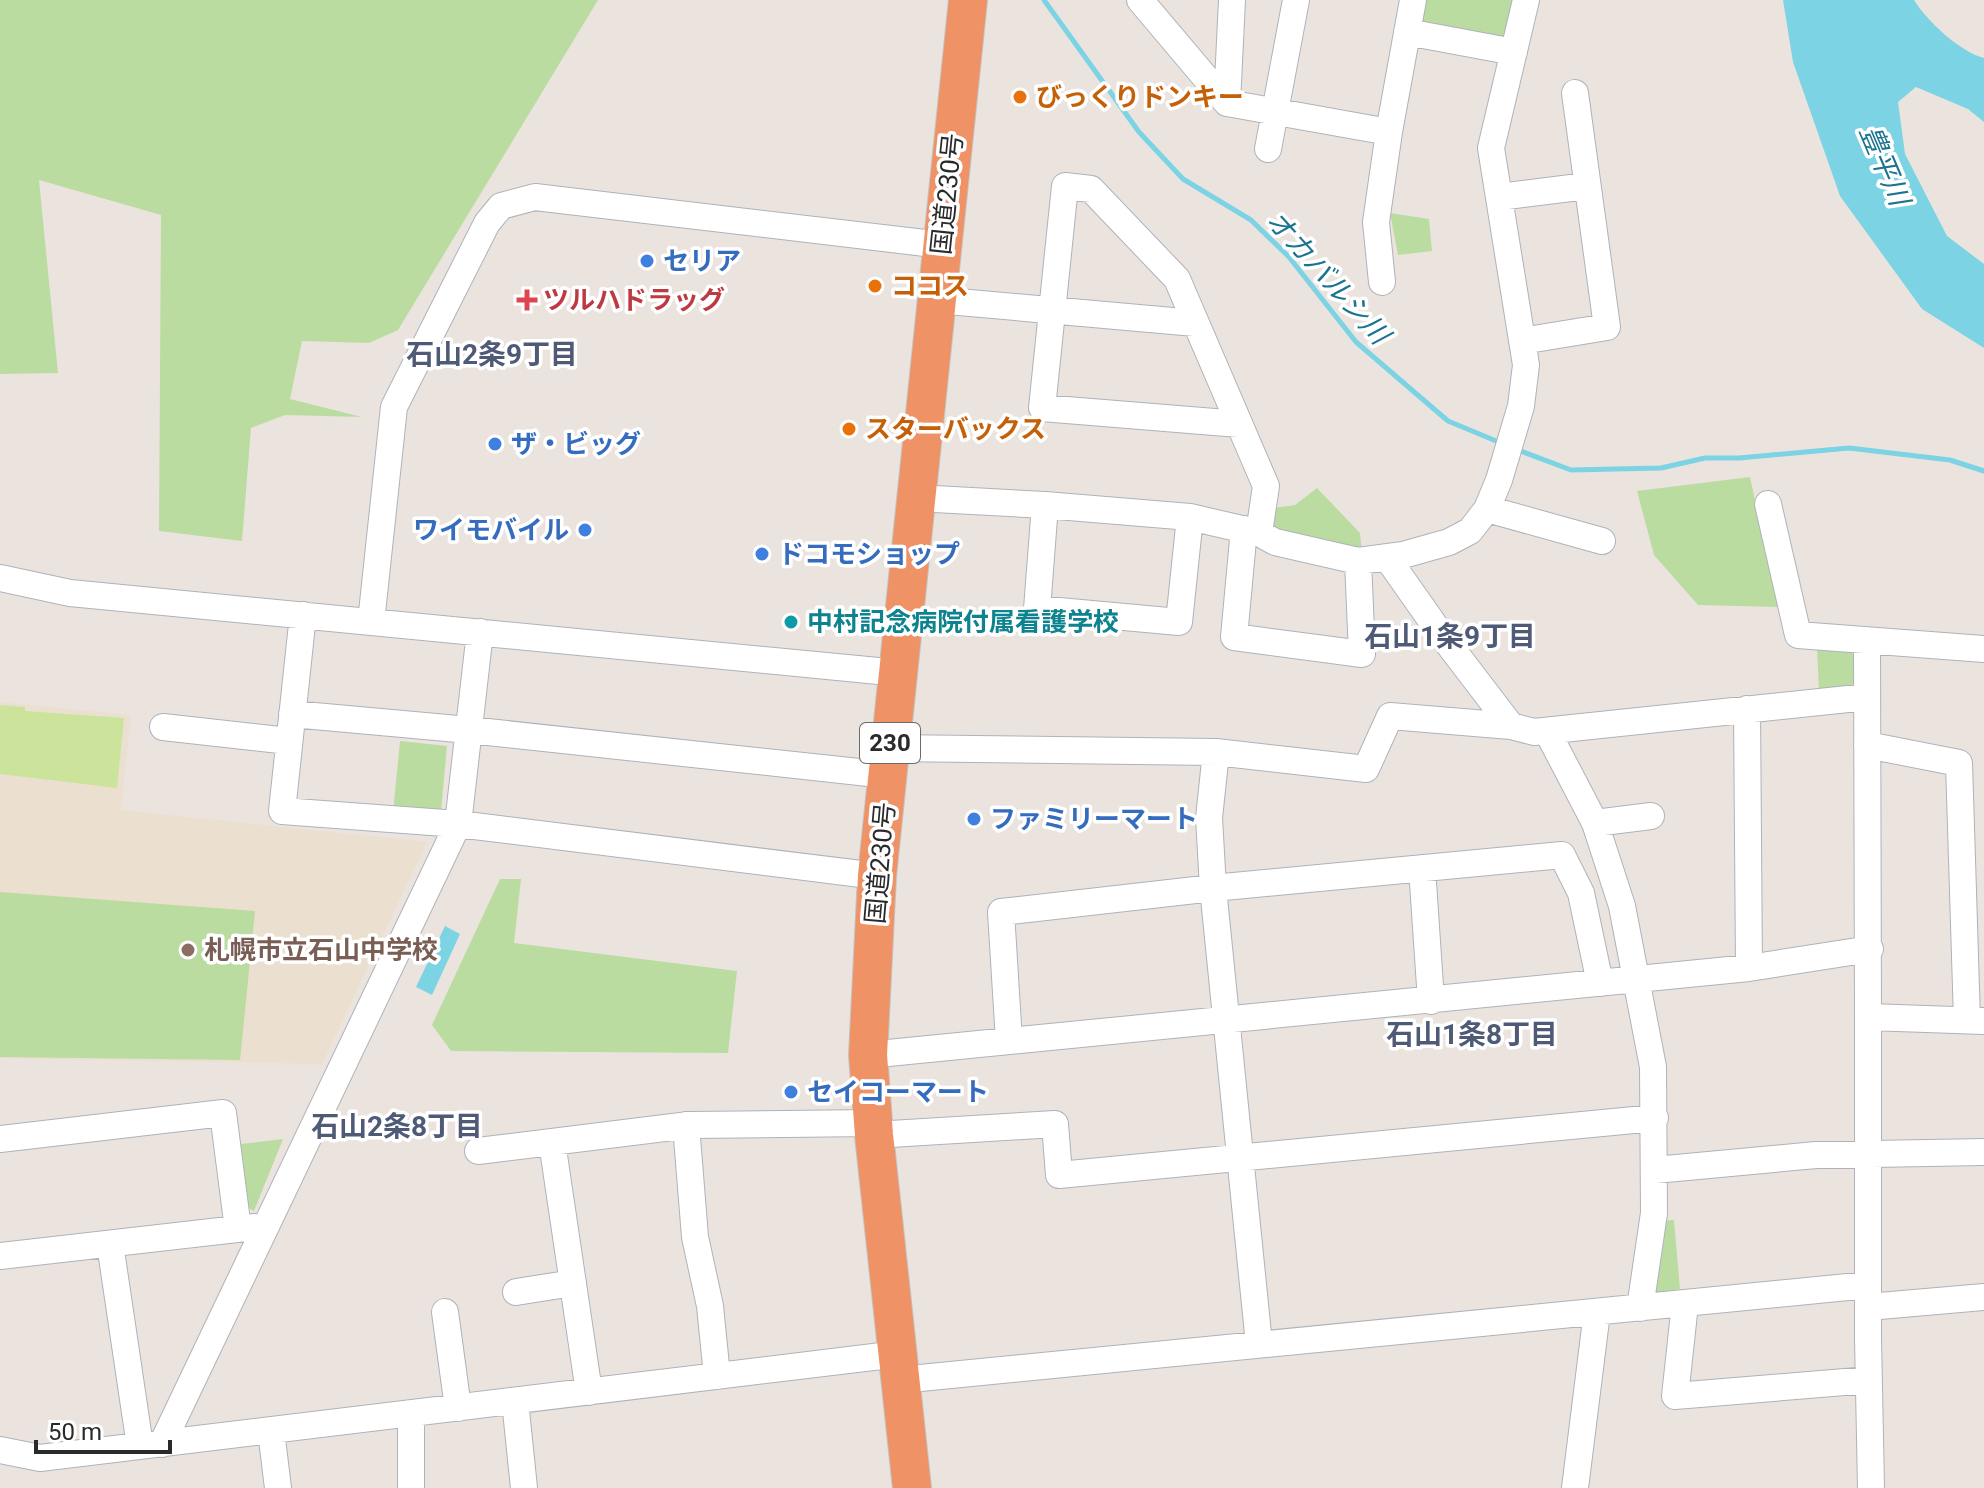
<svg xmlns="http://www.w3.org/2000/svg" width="1984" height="1488" viewBox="0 0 1984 1488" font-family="Roboto,'Noto Sans JP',sans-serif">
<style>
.education{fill:#ebdfcf}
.green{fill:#bbdca0}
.pitch{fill:#cce39c}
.water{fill:#7bd3e3}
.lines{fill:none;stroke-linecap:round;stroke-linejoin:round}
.stream{stroke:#7bd3e3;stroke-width:5}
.minor-casing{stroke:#aeb2ba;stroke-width:28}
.highway-casing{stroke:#c3c3c3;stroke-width:40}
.minor{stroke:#fff;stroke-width:26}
.highway{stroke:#ef9265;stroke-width:38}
.food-dot{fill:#e8710a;stroke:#fff;stroke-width:3}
.shop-dot{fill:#3f7fe0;stroke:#fff;stroke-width:3}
.health-dot{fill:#e0444e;stroke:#fff;stroke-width:3}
.culture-dot{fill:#0f9aa8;stroke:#fff;stroke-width:3}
.education-dot{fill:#8d6e63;stroke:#fff;stroke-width:3}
.labels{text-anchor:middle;stroke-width:7;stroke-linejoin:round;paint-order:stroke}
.shield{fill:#fff;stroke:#6a6a6a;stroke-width:2}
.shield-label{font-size:24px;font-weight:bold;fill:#2a2a2a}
.food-label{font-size:26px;font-weight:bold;fill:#c56008;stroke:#fff;text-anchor:start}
.street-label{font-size:26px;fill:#2a2a2a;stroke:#fff}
.shop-label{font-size:26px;font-weight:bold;fill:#366cbe;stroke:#fff;text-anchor:start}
.health-label{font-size:26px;font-weight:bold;fill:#be3a42;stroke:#fff;text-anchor:start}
.culture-label{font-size:26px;font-weight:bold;fill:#0d838f;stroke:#fff;text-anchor:start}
.education-label{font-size:26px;font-weight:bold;fill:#785e54;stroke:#fff;text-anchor:start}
.water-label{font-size:28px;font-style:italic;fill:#1a738f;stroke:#fff}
.neighbourhood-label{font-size:28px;font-weight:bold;fill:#4f5a77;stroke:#fff}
</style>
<rect width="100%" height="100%" fill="#ebe4de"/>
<path class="education" d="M 0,702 L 131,715 L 121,810 L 427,842 L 322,1064 L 0,1058 Z"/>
<path class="green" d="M 0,0 L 598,0 L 398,330 L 369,343 L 302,341 L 290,399 L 362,417 L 285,415 L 251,428 L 242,541 L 159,531 L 161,215 L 39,180 L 58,373 L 0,374 Z
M 1420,0 L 1517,0 L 1506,38 L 1416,20 Z
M 1390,213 L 1429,219 L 1432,251 L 1398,255 Z
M 1750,477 L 1778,607 L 1698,605 L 1654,555 L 1637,491 Z
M 1317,488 L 1360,533 L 1362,552 L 1278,535 L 1269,525 L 1274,508 L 1295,505 Z
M 1817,648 L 1855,648 L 1854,683 L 1846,689 L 1819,691 Z
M 400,741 L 447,746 L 441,811 L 393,813 Z
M 500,879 L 521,879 L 514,943 L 737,971 L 728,1053 L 451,1051 L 432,1025 Z
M 0,892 L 255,911 L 240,1060 L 0,1057 Z
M 283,1139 L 254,1211 L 246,1206 L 241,1144 Z
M 1674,1220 L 1680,1289 L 1657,1294 L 1651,1288 L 1661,1221 Z"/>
<path class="pitch" d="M 0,705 L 25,707 L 25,711 L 124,718 L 117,788 L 0,774 Z"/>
<path class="water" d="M 1783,0 L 1914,0 C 1927,21 1960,52 1984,58 L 1984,122 L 1968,109 L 1916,87 L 1898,102 L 1905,154 L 1947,236 L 1984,264 L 1984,348 L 1922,309 L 1840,196 L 1793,62 Z
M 445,926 L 460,934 L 432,995 L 416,987 Z"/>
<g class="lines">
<path class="stream" d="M 1044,0 L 1139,132 L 1183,179 L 1251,220 L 1289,257 L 1356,342 L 1448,421 L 1501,443
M 1518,450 L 1571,470 L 1661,468 L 1705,458 L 1739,458 L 1849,448 L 1950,460 L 1984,471"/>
<g class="minor-casing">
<path id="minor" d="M 1140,0 L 1227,103 L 1389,132
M 1407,32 L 1514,52
M 1227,103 L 1232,0
M 1268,149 L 1296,0
M 1499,197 L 1587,186
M 1382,282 L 1376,222 L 1389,132 L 1413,0
M 936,300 L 1195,323
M 1522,341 L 1607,327 L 1575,93
M 1239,424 L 1042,408 L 1065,186 L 1091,189 L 1177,279 L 1266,486 L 1259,533
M 916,498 L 1045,505 L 1190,517 L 1259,533 L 1275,542 L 1358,561 L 1403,555 L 1449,542 L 1470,531 L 1487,509 L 1499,480 L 1521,406 L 1526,365 L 1491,148 L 1526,0
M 1768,504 L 1798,635 L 1984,649
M 1045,505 L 1037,609 L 1179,622 L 1190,517
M 1487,509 L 1602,541
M 1244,529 L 1234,637 L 1362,654 L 1358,561
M 1388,559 L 1440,633 L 1511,726
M 0,578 L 70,593 L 899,673
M 303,615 L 282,811 L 458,824 L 877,876
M 371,622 L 394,407 L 487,223 L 501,206 L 535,197 L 942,245
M 1867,641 L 1868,1017
M 1747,709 L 1749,968
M 292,714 L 469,730 L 887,775
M 163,727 L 289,741
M 1547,731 L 1595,823 L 1622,906 L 1653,1067 L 1654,1213 L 1640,1308
M 1867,745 L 1959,763 L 1967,1020
M 890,748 L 1216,752 L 1366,769 L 1390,716 L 1511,726 L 1534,732 L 1867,697
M 1216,752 L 1209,818 L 1213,888 L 1259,1344
M 1595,823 L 1651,816
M 1422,868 L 1431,1001
M 1009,1041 L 1001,912 L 1213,888 L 1562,855 L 1581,893 L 1600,983
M 868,1055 L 1749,968 L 1870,949
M 686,1125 L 695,1237 L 710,1306 L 717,1376
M 874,1135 L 1055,1124 L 1059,1175 L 1655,1118
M 0,1139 L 223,1113 L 238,1229
M 552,1142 L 589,1392
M 478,1151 L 689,1125 L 873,1123
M 1655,1170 L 1816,1155 L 1984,1152
M 110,1244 L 140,1446
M 0,1256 L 255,1227
M 516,1292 L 573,1283
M 1685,1304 L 1675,1396 L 1869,1380
M 1868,1307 L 1984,1297
M 445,1312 L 458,1408
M 900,1380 L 1868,1285
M 515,1401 L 524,1488
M 411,1414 L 411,1488
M 271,1431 L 278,1488
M 162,1444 L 458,824 L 480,632
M 0,1450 L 40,1458 L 898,1354
M 1575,1488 L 1597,1312
M 1871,1488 L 1868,1338 L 1868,1017 L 1984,1021"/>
</g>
<g class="highway-casing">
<path id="highway" d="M 912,1488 L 874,1135 L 868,1055 L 877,876 L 968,0"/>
</g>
<use href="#minor" class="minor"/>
<use href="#highway" class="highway"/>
</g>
<g class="food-dot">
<circle cx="1020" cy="97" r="8"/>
<circle cx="875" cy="286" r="8"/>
<circle cx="849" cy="429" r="8"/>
</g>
<g class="shop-dot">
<circle cx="647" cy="261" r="8"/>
<circle cx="495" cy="444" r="8"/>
<circle cx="585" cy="530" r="8"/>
<circle cx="762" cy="554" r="8"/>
<circle cx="974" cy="819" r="8"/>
<circle cx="791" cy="1092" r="8"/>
</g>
<path class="health-dot" d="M523 288h8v8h8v8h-8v8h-8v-8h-8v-8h8z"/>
<circle class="culture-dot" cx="791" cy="622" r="8"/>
<circle class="education-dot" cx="188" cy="950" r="8"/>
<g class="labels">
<rect class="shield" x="860" y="723" width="60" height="40" rx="6"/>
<g class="shield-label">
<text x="890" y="751">230</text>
</g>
<g class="food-label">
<text x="1036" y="106">びっくりドンキー</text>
<text x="891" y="295">ココス</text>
<text x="865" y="438">スターバックス</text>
</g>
<g class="street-label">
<text transform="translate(947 194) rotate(-84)" y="9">国道230号</text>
<text transform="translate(880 863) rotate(-85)" y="9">国道230号</text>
</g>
<g class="shop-label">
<text x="663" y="270">セリア</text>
<text x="511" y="453">ザ・ビッグ</text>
<text x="569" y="539" text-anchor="end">ワイモバイル</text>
<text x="778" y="563">ドコモショップ</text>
<text x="990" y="828">ファミリーマート</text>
<text x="807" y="1101">セイコーマート</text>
</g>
<g class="health-label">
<text x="543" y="309">ツルハドラッグ</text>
</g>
<g class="culture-label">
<text x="807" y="631">中村記念病院付属看護学校</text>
</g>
<g class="education-label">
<text x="204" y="959">札幌市立石山中学校</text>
</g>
<g class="water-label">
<text transform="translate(1885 165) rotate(67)" y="10">豊平川</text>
<text transform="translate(1328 277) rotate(48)" y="10">オカバルシ川</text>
</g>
<g class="neighbourhood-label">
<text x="492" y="364">石山2条9丁目</text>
<text x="1450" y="646">石山1条9丁目</text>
<text x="1472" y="1044">石山1条8丁目</text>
<text x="397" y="1136">石山2条8丁目</text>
</g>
</g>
<path d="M36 1440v12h134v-12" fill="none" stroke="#2a2a2a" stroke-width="4"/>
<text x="48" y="1440" font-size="24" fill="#2a2a2a" stroke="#ffffff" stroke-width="6" paint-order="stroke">50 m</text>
</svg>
